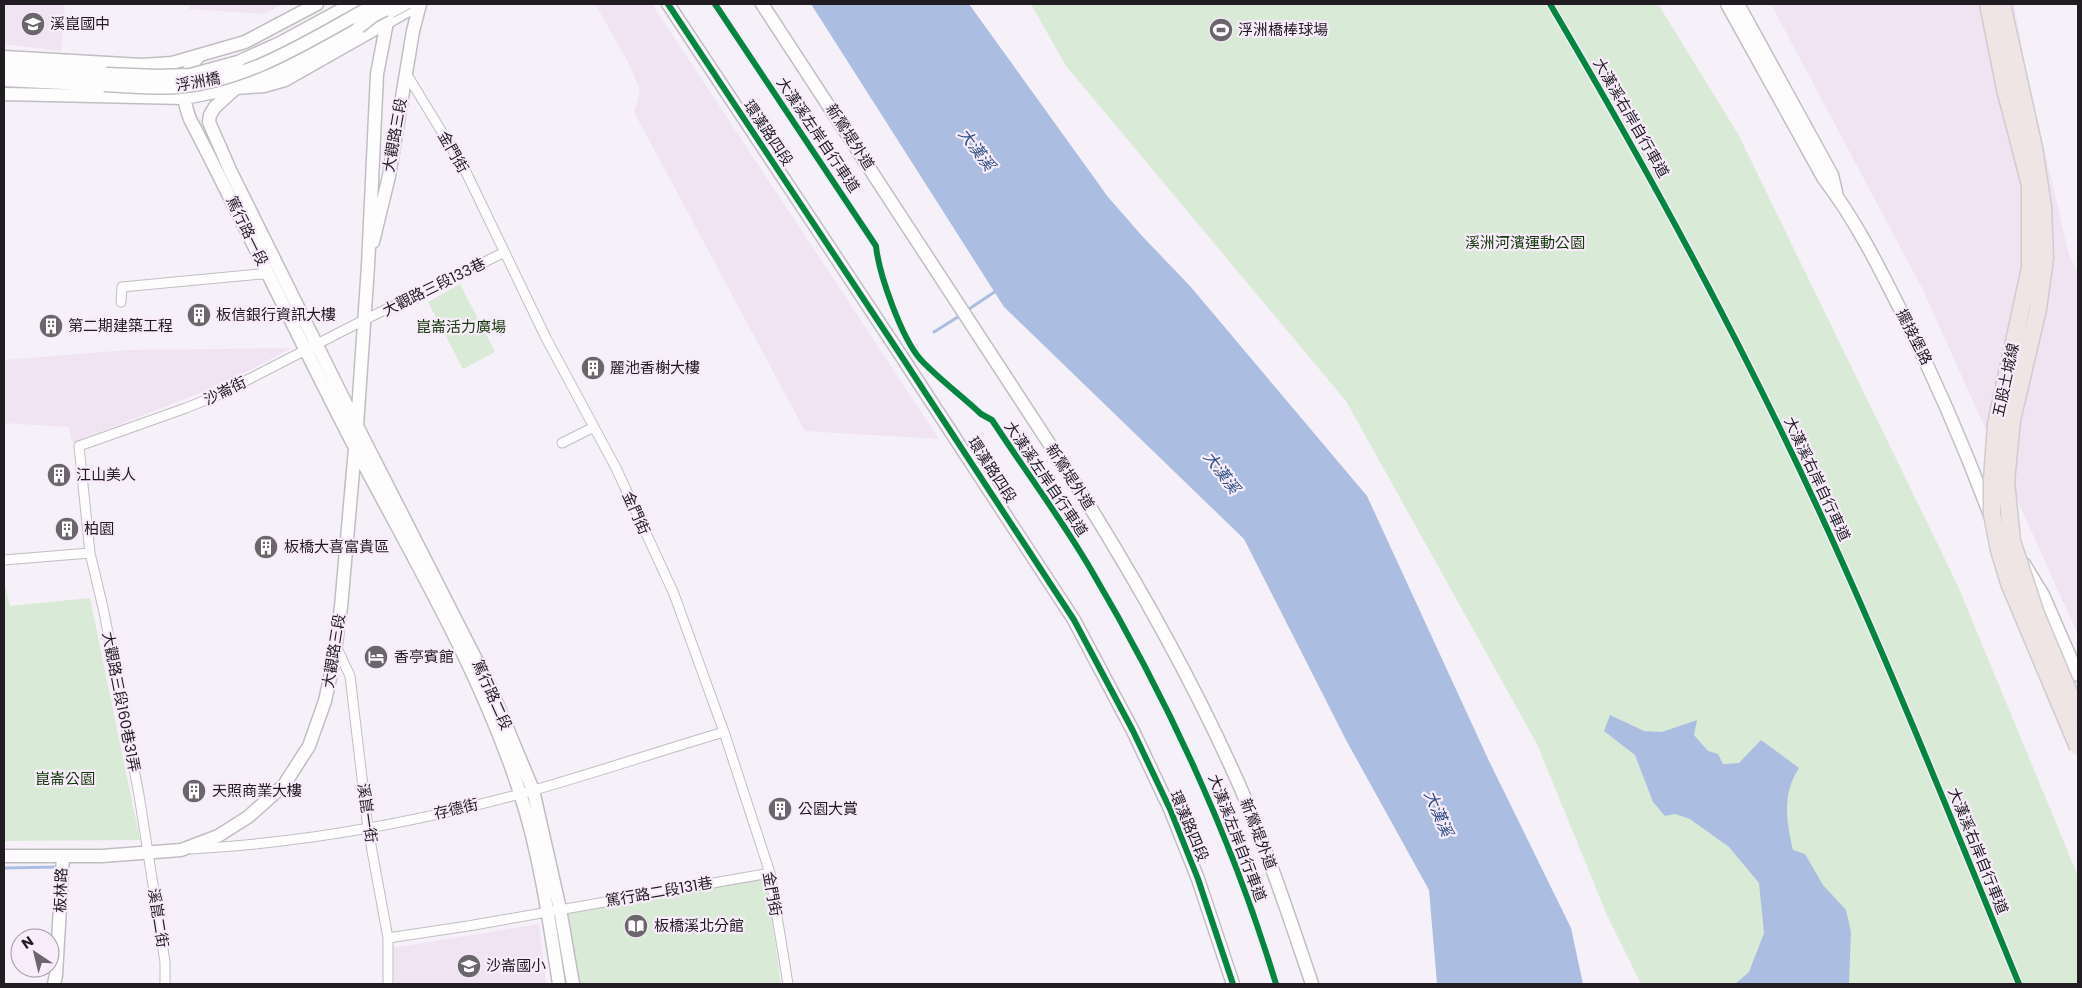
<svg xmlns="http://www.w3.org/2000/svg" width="2082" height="988" viewBox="0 0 2082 988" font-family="Poppins,'Noto Sans TC',sans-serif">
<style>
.built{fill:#f0e4f2}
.green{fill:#d9ead6}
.water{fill:#abbee2}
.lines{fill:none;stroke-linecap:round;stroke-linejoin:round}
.stream{stroke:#abbee2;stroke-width:3}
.street-casing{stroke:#c2bdc3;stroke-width:11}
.secondary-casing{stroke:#c2bdc3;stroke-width:15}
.street{stroke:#fefdfe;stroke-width:9}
.secondary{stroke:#fefdfe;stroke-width:12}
.street-bridge-casing{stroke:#c2bdc3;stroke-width:11;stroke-linecap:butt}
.secondary-bridge-casing{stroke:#c2bdc3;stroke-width:15;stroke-linecap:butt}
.highway-bridge-casing{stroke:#cfccd0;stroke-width:19;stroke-linecap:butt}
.street-bridge{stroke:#fefdfe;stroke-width:9}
.secondary-bridge{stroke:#fefdfe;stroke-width:12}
.highway-bridge{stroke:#efe5e5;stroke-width:16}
.cycleway-casing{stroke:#f8ecfb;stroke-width:9}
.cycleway{stroke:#00873e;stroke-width:6}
.labels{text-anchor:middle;stroke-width:4.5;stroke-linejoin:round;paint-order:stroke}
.poi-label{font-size:15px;fill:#201c21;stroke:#f8ecfb;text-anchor:start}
.street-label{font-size:15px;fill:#201c21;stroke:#f8ecfb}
.park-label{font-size:15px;fill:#133909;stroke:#f8ecfb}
.water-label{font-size:16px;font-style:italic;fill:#2b4d88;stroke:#f8ecfb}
</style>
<rect width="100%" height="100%" fill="#f6f0f8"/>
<path class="built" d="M 4,4 L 65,4 L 61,51 L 4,44 Z
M 189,4 L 283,4 L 264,14 L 189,9 Z
M 595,4 L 652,4 L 939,439 L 805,431 L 634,112 L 640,90 L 628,62 Z
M 1771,4 L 2014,4 L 2027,74 L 2069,255 L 2078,272 L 2078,635 L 1923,290 Z
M 292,348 L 225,383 L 72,443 L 69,427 L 4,423 L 4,360 L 128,350 Z
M 539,924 L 546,984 L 394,984 L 392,948 Z"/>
<path class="green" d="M 1031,4 L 1658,4 L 1738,134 L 1957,584 L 2078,876 L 2078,984 L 1641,984 L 1607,915 L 1537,744 L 1346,401 L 1066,66 Z
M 460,284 L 495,352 L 463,369 L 428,302 Z
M 4,582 L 10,606 L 90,598 L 140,840 L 4,841 Z
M 766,878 L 781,984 L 579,984 L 566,914 Z"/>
<path class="water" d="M 811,4 L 969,4 L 1108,197 L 1143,237 L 1190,286 L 1367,496 L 1489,761 L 1571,928 L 1583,984 L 1437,984 L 1429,890 L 1346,740 L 1244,539 L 1004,307 Z
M 1610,715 L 1644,731 L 1662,732 L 1697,720 L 1694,735 L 1708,751 L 1718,754 L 1723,764 L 1739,763 L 1761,740 L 1799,768 C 1782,794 1786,820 1793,850 L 1805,854 L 1823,885 L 1846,910 L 1851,932 L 1849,984 L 1735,984 L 1749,972 L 1764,933 L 1759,883 L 1729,847 L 1690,819 L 1675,814 L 1665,816 L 1653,802 L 1635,755 L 1604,731 Z"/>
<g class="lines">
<path class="stream" d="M 966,311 L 996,291
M 934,332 L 961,315
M 4,868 L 58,867"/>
<g class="street-casing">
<path id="street" d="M 406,73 L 465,170 L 546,338 L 616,468 L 674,594 L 724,732 L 770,873 L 788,984
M 121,302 L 122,287 L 260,274 L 268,275
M 562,443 L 594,427
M 4,560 L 90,553
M 336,646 L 350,676 L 368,829 L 388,938 L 388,984
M 191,849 C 302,843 413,823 520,794 C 589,775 656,752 724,732
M 388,938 L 468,926 L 770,873
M 165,984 L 165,962 L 139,795 L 104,612 L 90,553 L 79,446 L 186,408 L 218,395 L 364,320 L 503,253"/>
</g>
<g class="secondary-casing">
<path id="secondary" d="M 668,4 L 900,354 L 1074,620 L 1133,731 L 1170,809 L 1198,879 L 1233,984
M 762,4 L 1075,483 C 1137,581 1194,682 1241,789 C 1268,853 1290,919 1312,984
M 1727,4 L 1824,179 C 1855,219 1879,267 1902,313 C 1935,379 1964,446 1990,515
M 1738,4 L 1832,175 L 1836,192
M 359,27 L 280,69 L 236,88 L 215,107 L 210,115 L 209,122 L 230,170 L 357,426 L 490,687 L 533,790 L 560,909 L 573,984
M 199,56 C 181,74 181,96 190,119 C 244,223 294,329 348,434 C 409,552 479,666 520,793 C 540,855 549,920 559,984
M 4,57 L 142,65 L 172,63 L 245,42 L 317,4
M 238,62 L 280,43 L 352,4
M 4,68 L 106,74
M 4,80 L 104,85
M 4,94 L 184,98 L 236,88 L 264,86 L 285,80 L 419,4
M 373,242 L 389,176 L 413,31 L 420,4
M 2024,564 L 2043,595 L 2078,675
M 4,856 L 102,856 L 181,850 L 218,836 L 248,817 L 284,785 L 309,746 L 325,701 L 333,664 L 341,607 L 357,426 L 368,266 L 377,74 L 387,22 L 387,4
M 54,984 L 56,975 L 63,856"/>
</g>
<use href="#street" class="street"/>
<use href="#secondary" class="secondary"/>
<g class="street-bridge-casing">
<path id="street-bridge" d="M 391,13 L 408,4"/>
</g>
<g class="secondary-bridge-casing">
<path id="secondary-bridge" d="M 359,27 L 373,16 L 396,4
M 106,74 L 158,76 L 190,75 L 238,62
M 104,85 C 128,86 153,89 177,87 C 250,81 313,38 376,4"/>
</g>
<g class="highway-bridge-casing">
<path id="highway-bridge" d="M 1988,4 L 2005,89 L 2030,185 L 2030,268 L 1996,424 L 1992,480 L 1992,514 L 1999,550 L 2009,583 L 2078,747
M 2002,4 L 2034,148 L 2043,207 L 2045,258 L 2038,309 L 2012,420 L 2006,481 L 2012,541 L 2036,614 L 2078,714"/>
</g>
<use href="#street-bridge" class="street-bridge"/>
<use href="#secondary-bridge" class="secondary-bridge"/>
<use href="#highway-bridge" class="highway-bridge"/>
<g class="cycleway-casing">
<path id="cycleway" d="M 668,4 L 900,354 L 1074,620 L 1133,731 L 1170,809 L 1198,879 L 1233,984
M 715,4 L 876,246 C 879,275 902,339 921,360 C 939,379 962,396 981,414 L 992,420 C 1024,469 1060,517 1090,568 C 1168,700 1232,838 1276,984
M 1550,4 C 1654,180 1751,359 1835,546 C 1900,690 1959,838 2019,984"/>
</g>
<use href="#cycleway" class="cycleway"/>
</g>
<defs>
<g id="school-disc" transform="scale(1.25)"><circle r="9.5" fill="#6b666c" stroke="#f8ecfb"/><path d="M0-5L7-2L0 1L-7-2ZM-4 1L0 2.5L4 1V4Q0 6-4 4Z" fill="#fff"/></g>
<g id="stadium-disc" transform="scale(1.25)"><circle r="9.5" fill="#6b666c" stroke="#f8ecfb"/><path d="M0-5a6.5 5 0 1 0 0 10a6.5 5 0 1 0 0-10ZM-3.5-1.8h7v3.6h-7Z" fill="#fff"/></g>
<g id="building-disc" transform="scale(1.25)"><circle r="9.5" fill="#6b666c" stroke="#f8ecfb"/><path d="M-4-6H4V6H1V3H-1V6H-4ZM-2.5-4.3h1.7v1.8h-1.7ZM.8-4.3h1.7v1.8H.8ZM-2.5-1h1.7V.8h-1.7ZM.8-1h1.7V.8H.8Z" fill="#fff"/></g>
<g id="hotel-disc" transform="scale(1.25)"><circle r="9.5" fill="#6b666c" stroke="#f8ecfb"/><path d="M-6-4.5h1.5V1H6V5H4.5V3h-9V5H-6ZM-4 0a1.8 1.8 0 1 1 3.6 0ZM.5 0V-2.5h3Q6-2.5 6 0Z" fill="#fff"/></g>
<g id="library-disc" transform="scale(1.25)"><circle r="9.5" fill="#6b666c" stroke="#f8ecfb"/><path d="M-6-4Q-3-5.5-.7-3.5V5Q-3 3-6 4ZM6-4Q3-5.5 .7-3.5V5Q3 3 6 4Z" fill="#fff"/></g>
</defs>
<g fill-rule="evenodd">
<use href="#school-disc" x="33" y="24"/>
<use href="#stadium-disc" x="1221" y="30"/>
<use href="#building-disc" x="199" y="315"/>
<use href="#building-disc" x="51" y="326"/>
<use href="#building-disc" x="593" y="368"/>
<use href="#building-disc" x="59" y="475"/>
<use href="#building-disc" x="67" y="529"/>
<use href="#building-disc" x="266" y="547"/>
<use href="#hotel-disc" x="376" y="657"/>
<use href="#building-disc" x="194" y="791"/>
<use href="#building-disc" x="780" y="809"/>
<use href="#library-disc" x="636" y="926"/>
<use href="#school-disc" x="469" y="966"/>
</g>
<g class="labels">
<g class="poi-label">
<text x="50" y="29">溪崑國中</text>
<text x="1238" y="35">浮洲橋棒球場</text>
<text x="216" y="320">板信銀行資訊大樓</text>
<text x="68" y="331">第二期建築工程</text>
<text x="610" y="373">麗池香榭大樓</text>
<text x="76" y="480">江山美人</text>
<text x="84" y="534">柏園</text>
<text x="284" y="552">板橋大喜富貴區</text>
<text x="394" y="662">香亭賓館</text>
<text x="212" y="796">天照商業大樓</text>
<text x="798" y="814">公園大賞</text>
<text x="654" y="931">板橋溪北分館</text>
<text x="486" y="971">沙崙國小</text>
</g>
<g class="street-label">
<text transform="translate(198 82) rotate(-10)" y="5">浮洲橋</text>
<text transform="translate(1631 118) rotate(60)" y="5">大漢溪右岸自行車道</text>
<text transform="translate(768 133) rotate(56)" y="5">環漢路四段</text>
<text transform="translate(395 135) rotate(-80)" y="5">大觀路三段</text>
<text transform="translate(818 135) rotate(56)" y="5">大漢溪左岸自行車道</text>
<text transform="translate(850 137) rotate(57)" y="5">新鶯堤外道</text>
<text transform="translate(453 152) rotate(60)" y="5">金門街</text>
<text transform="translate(247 231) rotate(64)" y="5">篤行路一段</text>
<text transform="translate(434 287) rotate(-26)" y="5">大觀路三段133巷</text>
<text transform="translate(1914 337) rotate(63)" y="5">擺接堡路</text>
<text transform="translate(2006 380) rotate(-78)" y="5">五股土城線</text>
<text transform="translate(225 391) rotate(-26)" y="5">沙崙街</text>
<text transform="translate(992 470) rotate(57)" y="5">環漢路四段</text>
<text transform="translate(1070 477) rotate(57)" y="5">新鶯堤外道</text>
<text transform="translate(1046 479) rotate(56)" y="5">大漢溪左岸自行車道</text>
<text transform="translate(1817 479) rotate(65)" y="5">大漢溪右岸自行車道</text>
<text transform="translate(636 513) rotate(66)" y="5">金門街</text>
<text transform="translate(334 651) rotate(-81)" y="5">大觀路三段</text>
<text transform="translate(492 695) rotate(66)" y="5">篤行路二段</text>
<text transform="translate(121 702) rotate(79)" y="5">大觀路三段160巷31弄</text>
<text transform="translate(456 809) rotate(-13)" y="5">存德街</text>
<text transform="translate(367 813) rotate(82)" y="5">溪崑一街</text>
<text transform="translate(1189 826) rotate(67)" y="5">環漢路四段</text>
<text transform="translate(1258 834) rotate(69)" y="5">新鶯堤外道</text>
<text transform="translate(1237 838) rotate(69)" y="5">大漢溪左岸自行車道</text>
<text transform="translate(1978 851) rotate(68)" y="5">大漢溪右岸自行車道</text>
<text transform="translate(61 890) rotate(-88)" y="5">板林路</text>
<text transform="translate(659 892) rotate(-10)" y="5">篤行路二段131巷</text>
<text transform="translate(772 894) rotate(80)" y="5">金門街</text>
<text transform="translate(158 918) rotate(81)" y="5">溪崑二街</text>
</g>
<g class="park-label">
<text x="1525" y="248">溪洲河濱運動公園</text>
<text x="461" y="332">崑崙活力廣場</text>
<text x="65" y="784">崑崙公園</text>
</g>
<g class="water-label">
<text transform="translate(977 149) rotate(53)" y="6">大漢溪</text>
<text transform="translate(1222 472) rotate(53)" y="6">大漢溪</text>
<text transform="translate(1439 813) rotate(67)" y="6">大漢溪</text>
</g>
</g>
<rect width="2082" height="988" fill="none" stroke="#201c21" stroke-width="10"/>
<g transform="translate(35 953) rotate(325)"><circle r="24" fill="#f8ecfb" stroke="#a299a4"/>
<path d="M0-4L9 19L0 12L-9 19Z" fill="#6b666c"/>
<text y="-8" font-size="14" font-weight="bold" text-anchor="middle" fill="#201c21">N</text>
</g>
</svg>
